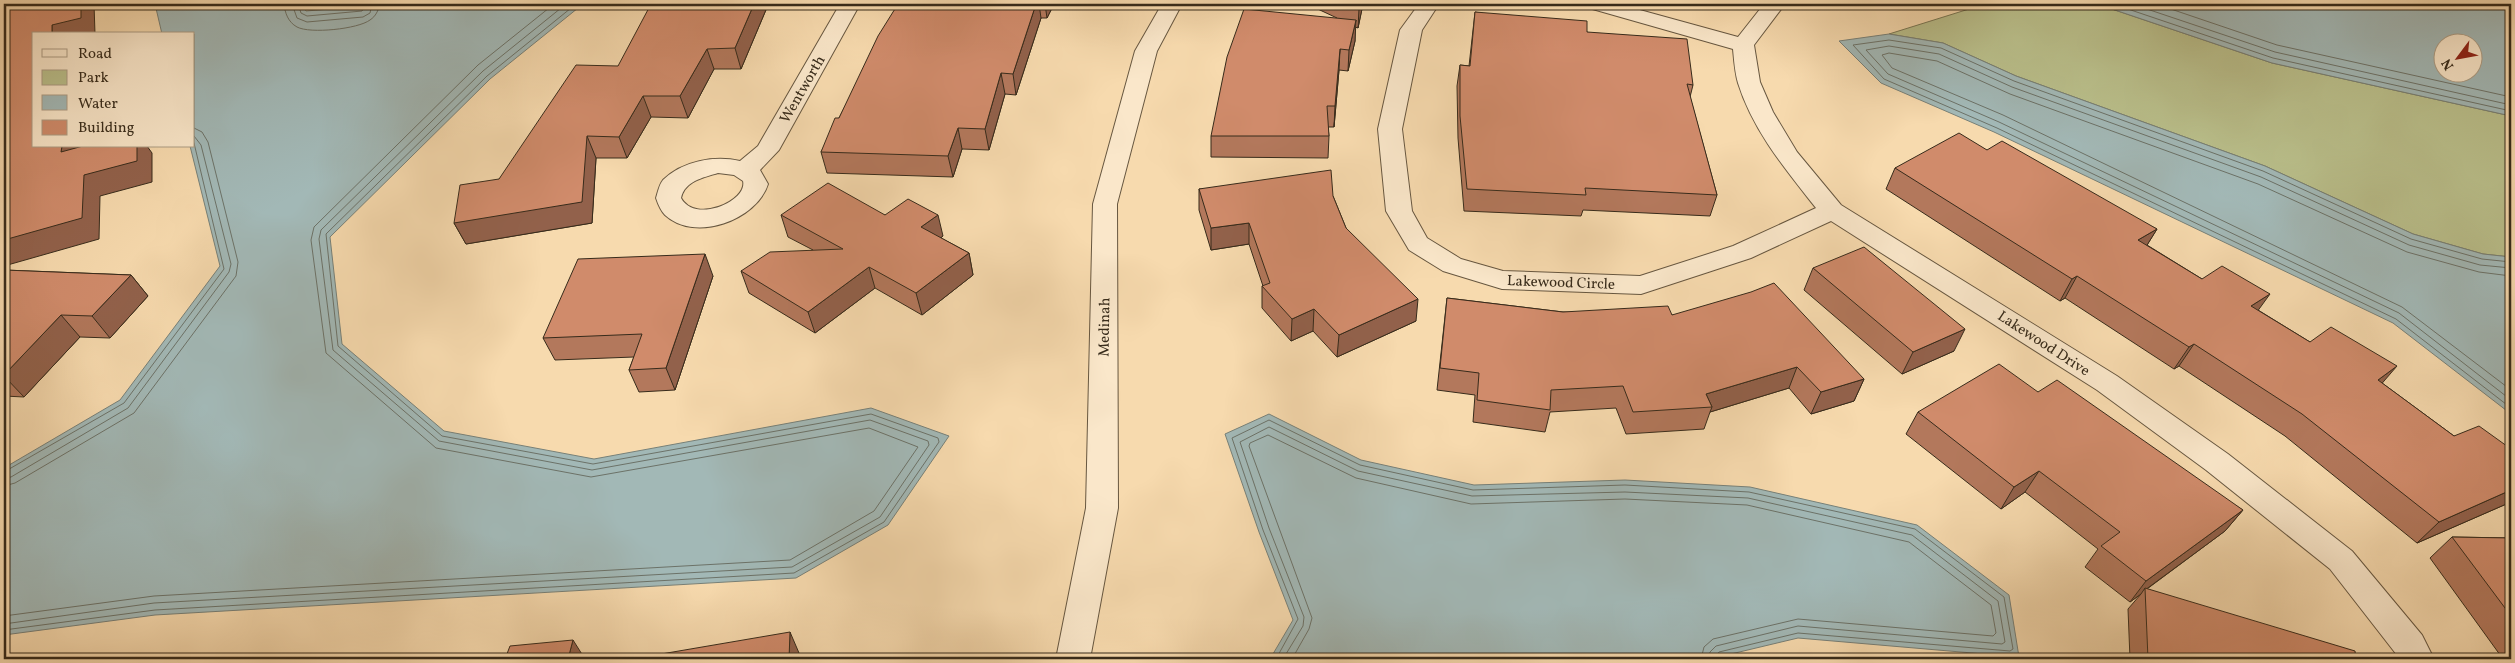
<svg xmlns="http://www.w3.org/2000/svg" width="2515" height="663" viewBox="0 0 2515 663" font-family="Vollkorn,serif">
<style>
.green{fill:#bac08c;stroke:#787654}
.water{fill:#a2b8b6;stroke:#778078;fill-rule:evenodd}
.lines{fill:none;stroke-linecap:round;stroke-linejoin:round}
.shore{stroke:#6c7268;stroke-width:1}
.street-casing{stroke:#675740;stroke-width:2}
.street{fill:#fae7ca;fill-rule:evenodd}
.wall{fill:#b3785c;stroke:#372b1b}
.shaded-wall{fill:#92614b;stroke:#372b1b}
.building{fill:#d08b6b;stroke:#372b1b}
.labels{text-anchor:middle;stroke-width:4;stroke-linejoin:round;paint-order:stroke}
.street-label{font-size:15px;fill:#372b1b;stroke:#fae7ca}
</style>
<rect width="100%" height="100%" fill="#f7daae"/>
<filter id="stains"><feTurbulence type="fractalNoise" baseFrequency=".004" numOctaves="4"/><feColorMatrix values="0 0 0 0 .2 0 0 0 0 .09 0 0 0 0 .02 0 0 0 .5 -.17"/></filter>
<radialGradient id="worn" r=".72"><stop offset=".6" stop-color="#630" stop-opacity="0"/><stop offset="1" stop-color="#630" stop-opacity=".3"/></radialGradient>
<path class="green" d="M 1985,4 L 2097,4 L 2272,63 L 2511,116 L 2511,257 L 2483,254 L 2413,234 L 2265,166 L 2016,76 L 1943,43 L 1889,34 Z"/>
<path class="water" d="M 155,4 L 302,4 L 306,11 L 389,4 L 583,4 L 490,79 L 330,237 L 342,344 L 444,431 L 594,459 L 871,408 L 949,436 L 888,525 L 796,578 L 155,615 L 4,635 L 4,468 L 120,400 L 220,266 L 190,146 L 194,146 L 194,34 L 162,34 Z
M 2097,4 L 2511,4 L 2511,116 L 2272,63 ZM 2442,42 L 2472,42 L 2472,72 L 2442,72 Z
M 1889,34 L 1943,43 L 2016,76 L 2265,166 L 2413,234 L 2483,254 L 2511,257 L 2511,414 L 2393,323 L 1994,132 L 1881,83 L 1839,41 Z
M 1269,414 L 1361,460 L 1474,485 L 1625,480 L 1750,487 L 1917,525 L 2009,595 L 2019,657 L 1798,638 L 1710,659 L 1270,659 L 1293,620 L 1259,532 L 1225,434 Z"/>
<g class="lines">
<path class="shore" d="M 284,4 C 285,13 288,22 297,27 C 310,34 358,29 370,20 C 376,16 378,11 380,4
M 292,4 L 297,18 L 307,22 L 363,17 L 370,13 L 372,4
M 298,4 L 301,13 L 307,16 L 362,11 L 366,4
M 2113,4 L 2273,58 L 2511,111
M 2132,4 L 2275,52 L 2511,105
M 2156,4 L 2277,45 L 2511,97
M 2511,262 L 2482,259 L 2411,239 L 2263,171 L 2014,81 L 1941,48 L 1889,40 L 1853,45 L 1884,79 L 1997,128 L 2396,319 L 2511,408
M 2511,268 L 2480,265 L 2409,245 L 2261,177 L 2012,87 L 1939,54 L 1889,46 L 1866,50 L 1888,74 L 1999,122 L 2399,313 L 2511,400
M 2511,276 L 2479,272 L 2407,252 L 2258,184 L 2010,94 L 1937,61 L 1889,53 L 1882,55 L 1892,68 L 2003,115 L 2402,307 L 2511,390
M 4,472 L 124,403 L 224,269 L 194,143
M 4,478 L 11,477 L 128,408 L 229,272 L 231,264 L 201,145 L 194,136
M 4,486 L 15,483 L 134,413 L 236,276 L 238,262 L 208,142 L 202,132 L 194,128
M 4,616 L 154,596 L 790,560 L 874,511 L 918,447 L 869,428 L 591,477 L 436,448 L 326,353 L 311,240 L 314,227 L 478,65 L 554,4
M 4,624 L 154,603 L 792,567 L 880,517 L 929,445 L 928,441 L 870,420 L 592,470 L 439,441 L 333,350 L 319,239 L 321,230 L 483,71 L 566,4
M 4,630 L 155,610 L 794,573 L 884,522 L 939,442 L 938,438 L 871,414 L 593,464 L 442,436 L 338,346 L 326,234 L 487,76 L 576,4
M 1276,659 L 1298,619 L 1263,530 L 1232,438 L 1269,420 L 1360,465 L 1473,490 L 1625,485 L 1749,492 L 1915,529 L 2004,597 L 2013,649 L 2010,651 L 1798,633 L 1719,652 L 1714,659
M 1283,659 L 1303,626 L 1304,617 L 1269,528 L 1240,442 L 1269,427 L 1358,471 L 1472,496 L 1625,492 L 1748,498 L 1912,535 L 1998,601 L 2005,642 L 2002,644 L 1798,626 L 1716,646 L 1710,652 L 1708,659
M 1292,659 L 1309,629 L 1312,618 L 1249,446 L 1250,443 L 1268,435 L 1356,478 L 1471,504 L 1625,499 L 1747,505 L 1909,542 L 1991,605 L 1996,633 L 1993,636 L 1798,619 L 1713,639 L 1704,647 L 1701,659"/>
<g class="street-casing">
<path id="street" d="M 840,4 L 860,4 L 779,150 L 760,170 L 768,184 C 757,220 695,243 665,215 C 661,211 658,204 656,198 C 658,192 659,185 663,180 C 682,161 715,155 740,161 L 758,146 ZM 718,173 L 734,175 L 743,181 C 748,201 695,224 681,198 C 685,181 702,178 718,173 Z
M 1162,4 L 1182,4 L 1157,51 L 1117,204 L 1118,508 L 1090,659 L 1056,659 L 1086,508 L 1093,204 L 1135,51 Z
M 1419,4 L 1439,4 L 1422,30 L 1402,129 L 1412,211 L 1427,238 L 1461,259 L 1503,271 L 1640,276 L 1733,246 L 1816,208 C 1786,170 1753,131 1738,83 C 1735,73 1734,60 1733,49 L 1589,8 L 1586,4 L 1618,4 L 1738,37 L 1764,4 L 1785,4 L 1754,45 L 1760,82 L 1773,112 L 1797,152 L 1841,205 L 2117,376 L 2228,454 L 2352,551 L 2422,635 L 2434,659 L 2400,659 L 2330,569 L 2206,470 L 2097,390 L 1831,221 L 1751,258 L 1641,294 L 1502,289 L 1443,271 L 1409,250 L 1386,211 L 1378,129 L 1400,30 Z"/>
</g>
<use href="#street" class="street"/>
</g>
<path class="wall" d="M 898,4 L 1054,4 L 1047,18 L 1041,18 L 1016,95 L 1005,94 L 989,150 L 962,149 L 953,177 L 827,173 L 821,152 L 839,118 Z
M 1307,4 L 1363,4 L 1358,28 L 1355,27 L 1355,41 L 1348,71 L 1339,70 L 1334,127 L 1328,127 L 1329,136 L 1328,158 L 1211,157 L 1211,136 L 1337,18 Z
M 768,5 L 741,69 L 714,69 L 688,118 L 651,117 L 627,158 L 596,158 L 592,223 L 466,244 L 454,223 L 499,179 L 618,66 Z
M 1475,12 L 1587,32 L 1693,85 L 1690,97 L 1717,195 L 1710,216 L 1583,210 L 1581,216 L 1464,211 L 1458,138 L 1457,86 L 1460,65 L 1469,66 Z
M 1987,150 L 2157,229 L 2147,245 L 2202,279 L 2258,310 L 2310,342 L 2382,383 L 2454,436 L 2511,449 L 2511,502 L 2417,543 L 2285,436 L 2179,366 L 2174,369 L 2065,298 L 2060,301 L 1886,189 L 1895,168 Z
M 1199,189 L 1333,196 L 1346,228 L 1416,321 L 1337,357 L 1313,331 L 1291,341 L 1262,308 L 1262,286 L 1263,286 L 1249,244 L 1211,250 L 1199,210 Z
M 781,215 L 885,215 L 943,236 L 941,238 L 969,253 L 973,275 L 922,315 L 875,288 L 815,333 L 749,293 L 741,271 L 813,250 L 788,237 Z
M 1813,268 L 1954,351 L 1902,374 L 1804,290 Z
M 4,270 L 131,275 L 148,296 L 110,338 L 80,337 L 24,397 L 4,396 Z
M 713,276 L 675,390 L 639,392 L 629,370 L 634,357 L 555,360 L 543,338 Z
M 1447,298 L 1563,312 L 1672,315 L 1864,379 L 1854,401 L 1811,414 L 1789,388 L 1710,412 L 1704,429 L 1626,434 L 1616,408 L 1550,412 L 1545,432 L 1473,422 L 1475,395 L 1437,390 Z
M 2038,392 L 2243,510 L 2225,531 L 2147,589 L 2356,659 L 2130,659 L 2128,609 L 2141,594 L 2130,602 L 2085,567 L 2098,549 L 2025,492 L 2001,509 L 1906,434 L 1918,412 Z
M 2452,537 L 2511,538 L 2511,659 L 2503,659 L 2430,558 Z"/>
<path class="shaded-wall" d="M 81,4 L 94,4 L 95,34 L 52,34 L 52,25 Z
M 754,4 L 767,4 L 768,5 L 741,69 L 735,48 Z
M 1036,4 L 1039,4 L 1041,18 L 1016,95 L 1013,74 Z
M 1045,4 L 1054,4 L 1047,18 Z
M 1360,4 L 1363,4 L 1358,28 L 1359,9 Z
M 1356,20 L 1355,41 L 1348,71 L 1349,50 Z
M 707,49 L 714,69 L 688,118 L 680,96 Z
M 1340,49 L 1339,70 L 1334,127 L 1335,106 Z
M 1001,73 L 1005,94 L 989,150 L 985,129 Z
M 643,96 L 651,117 L 627,158 L 619,137 Z
M 958,128 L 962,149 L 953,177 L 948,156 Z
M 587,136 L 596,158 L 592,223 L 466,244 L 454,223 Z
M 62,146 L 80,146 L 77,173 L 61,152 Z
M 137,146 L 147,146 L 152,153 L 152,182 L 100,196 L 99,239 L 4,266 L 4,240 L 84,175 Z
M 938,215 L 943,236 L 926,249 L 921,227 Z
M 1249,223 L 1249,244 L 1211,250 L 1211,228 Z
M 2157,229 L 2144,250 L 2138,240 Z
M 969,253 L 973,275 L 922,315 L 916,293 Z
M 705,254 L 713,276 L 675,390 L 666,368 Z
M 869,267 L 875,288 L 815,333 L 808,312 Z
M 131,275 L 148,296 L 110,338 L 92,316 Z
M 2077,276 L 2065,298 L 2060,301 L 2072,279 Z
M 2270,294 L 2254,316 L 2251,306 Z
M 1418,299 L 1416,321 L 1337,357 L 1339,335 Z
M 1314,309 L 1313,331 L 1291,341 L 1292,319 Z
M 61,315 L 80,337 L 24,397 L 4,376 L 4,375 Z
M 1965,329 L 1954,351 L 1902,374 L 1913,352 Z
M 2194,344 L 2179,366 L 2174,369 L 2189,347 Z
M 2397,366 L 2378,388 L 2378,380 Z
M 1797,367 L 1789,388 L 1710,412 L 1712,407 L 1706,394 Z
M 1864,379 L 1854,401 L 1811,414 L 1821,392 Z
M 2039,471 L 2025,492 L 2001,509 L 2014,487 Z
M 2511,490 L 2511,502 L 2417,543 L 2439,522 Z
M 2243,510 L 2225,531 L 2145,590 L 2145,588 L 2141,594 L 2130,602 L 2146,581 Z
M 790,632 L 799,653 L 799,659 L 789,659 Z
M 573,640 L 585,659 L 568,659 Z"/>
<path class="building" d="M 4,4 L 81,4 L 81,18 L 52,25 L 52,34 L 34,34 L 34,146 L 62,146 L 61,152 L 83,146 L 137,146 L 137,161 L 84,175 L 82,218 L 4,240 Z
M 651,4 L 754,4 L 735,48 L 707,49 L 680,96 L 643,96 L 619,137 L 587,136 L 582,202 L 454,223 L 460,185 L 499,179 L 576,65 L 618,66 Z
M 898,4 L 1036,4 L 1013,74 L 1001,73 L 985,129 L 958,128 L 948,156 L 821,152 L 835,118 L 839,118 L 878,36 Z
M 1347,4 L 1360,4 L 1359,9 Z
M 1244,9 L 1356,20 L 1349,50 L 1340,49 L 1335,106 L 1327,106 L 1329,136 L 1211,136 L 1227,57 Z
M 1475,12 L 1587,21 L 1587,32 L 1687,39 L 1693,85 L 1687,84 L 1717,195 L 1585,188 L 1586,195 L 1467,189 L 1460,116 L 1460,65 L 1470,66 Z
M 1959,133 L 1987,150 L 2002,141 L 2157,229 L 2138,240 L 2202,279 L 2222,266 L 2270,294 L 2251,306 L 2310,342 L 2331,327 L 2397,366 L 2378,380 L 2454,436 L 2479,426 L 2511,449 L 2511,490 L 2439,522 L 2302,414 L 2194,344 L 2189,347 L 2077,276 L 2072,279 L 1895,168 Z
M 1331,170 L 1333,196 L 1346,228 L 1418,299 L 1339,335 L 1314,309 L 1292,319 L 1262,286 L 1270,283 L 1249,223 L 1211,228 L 1199,189 Z
M 828,183 L 885,215 L 908,199 L 938,215 L 921,227 L 969,253 L 916,293 L 869,267 L 808,312 L 741,271 L 770,252 L 843,249 L 781,215 Z
M 1864,247 L 1965,329 L 1913,352 L 1813,268 Z
M 705,254 L 666,368 L 629,370 L 642,334 L 543,338 L 578,259 Z
M 4,270 L 131,275 L 92,316 L 61,315 L 4,375 Z
M 1774,283 L 1864,379 L 1821,392 L 1797,367 L 1706,394 L 1712,407 L 1633,412 L 1623,386 L 1551,390 L 1550,410 L 1477,400 L 1479,373 L 1440,368 L 1447,298 L 1563,312 L 1668,306 L 1672,315 L 1751,292 Z
M 1999,364 L 2038,392 L 2057,380 L 2243,510 L 2146,581 L 2101,546 L 2120,532 L 2039,471 L 2014,487 L 1918,412 Z
M 2452,537 L 2511,538 L 2511,616 Z
M 2145,588 L 2355,651 L 2356,659 L 2148,659 Z
M 790,632 L 789,659 L 632,659 Z
M 573,640 L 568,659 L 505,659 L 510,646 Z"/>
<g class="labels">
<g class="street-label">
<text transform="translate(802 89) rotate(-60)" y="5">Wentworth</text>
<text transform="translate(1561 282) rotate(2)" y="5">Lakewood Circle</text>
<text transform="translate(1104 327) rotate(-89)" y="5">Medinah</text>
<text transform="translate(2044 343) rotate(33)" y="5">Lakewood Drive</text>
</g>
</g>
<rect width="2515" height="663" fill="none" stroke="#f7daae" stroke-width="20"/>
<rect x="5" y="5" width="2505" height="653" fill="none" stroke="#372b1b" stroke-width="2.5"/>
<rect x="10" y="10" width="2495" height="643" fill="none" stroke="#372b1b"/>
<rect x="32" y="32" width="162" height="115" fill="#fae7ca" stroke="#ac9c84"/>
<rect x="42" y="49" width="25" height="8" fill="#fae7ca" stroke="#ac9c84"/>
<text x="78" y="58" font-size="15" fill="#372b1b">Road</text>
<rect x="42" y="70" width="25" height="15" fill="#bac08c" stroke="#ac9c84"/>
<text x="78" y="82" font-size="15" fill="#372b1b">Park</text>
<rect x="42" y="95" width="25" height="15" fill="#a2b8b6" stroke="#ac9c84"/>
<text x="78" y="108" font-size="15" fill="#372b1b">Water</text>
<rect x="42" y="120" width="25" height="15" fill="#d08b6b" stroke="#ac9c84"/>
<text x="78" y="132" font-size="15" fill="#372b1b">Building</text>
<g transform="translate(2458 58) rotate(238)"><circle r="24" fill="#fae7ca" stroke="#ac9c84"/>
<path d="M0-4L9 19L0 12L-9 19Z" fill="#8f2418"/>
<text y="-8" font-size="14" font-weight="bold" text-anchor="middle" fill="#372b1b">N</text>
</g>
<rect width="100%" height="100%" filter="url(#stains)"/>
<rect width="100%" height="100%" fill="url(#worn)"/>
</svg>
